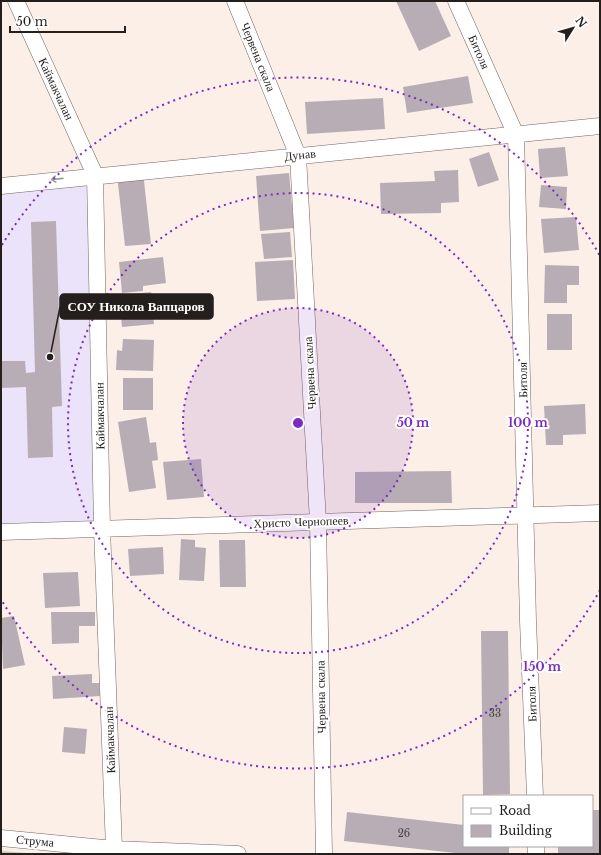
<svg xmlns="http://www.w3.org/2000/svg" width="601" height="855" viewBox="0 0 601 855" font-family="'Libre Baskerville',serif">
<style>
.education{fill:#ebe3f9}
.park{fill:url(#park-dots)}
.building{fill:#b8adb5}
.lines{fill:none;stroke-linecap:round;stroke-linejoin:round}
.minor-casing{stroke:#70665f;stroke-width:17}
.minor{stroke:#fff;stroke-width:16}
.oneway{stroke:#9c9a99}
.ring{fill:none;stroke:#7b2cbf;stroke-width:2;stroke-dasharray:2 4}
.labels{text-anchor:middle;stroke-width:4;stroke-linejoin:round;paint-order:stroke}
.number-label{font-size:10px;fill:#494243}
.street-label{font-size:12px;fill:#241f1d;stroke:#fff}
.centre{fill:#7b2cbf;stroke:#fff;stroke-width:2}
.ring-label{font-size:12px;text-anchor:middle;font-weight:bold;fill:#7b2cbf;stroke:#fff;stroke-width:4;stroke-linejoin:round;paint-order:stroke}
.leader{fill:none;stroke:#241f1d;stroke-width:1.5}
.callout-dot{fill:#241f1d;stroke:#fff;stroke-width:1.5}
.callout{fill:#241f1d;stroke:#241f1d;stroke-width:1.5}
.callout-label{font-size:13px;text-anchor:middle;font-weight:bold;fill:#fff}
</style>
<defs>
<pattern id="park-dots" width="8" height="8" patternUnits="userSpaceOnUse"><rect width="8" height="8" fill="#c5cfae"/><path d="M2 2h.1M6 6h.1" fill="none" stroke="#a9b195" stroke-width="1.8" stroke-linecap="round"/></pattern>
</defs>
<rect width="100%" height="100%" fill="#fbefe7"/>
<path class="education" d="M 95,175 L 102,528 L 1,532 L 1,186 Z"/>
<path class="park" d="M 1,851 L 41,854 L 1,854 Z"/>
<path class="building" d="M 396,1 L 435,1 L 451,36 L 419,51 Z
M 468,76 L 473,103 L 407,113 L 403,87 Z
M 383,98 L 385,129 L 307,134 L 305,102 Z
M 565,147 L 568,176 L 540,178 L 538,149 Z
M 489,152 L 499,180 L 478,187 L 469,159 Z
M 458,170 L 459,202 L 441,203 L 441,213 L 381,214 L 380,183 L 435,181 L 434,171 Z
M 143,172 L 151,244 L 125,246 L 117,175 Z
M 289,173 L 294,228 L 260,231 L 256,176 Z
M 541,185 L 567,187 L 566,209 L 539,207 Z
M 576,217 L 579,250 L 544,253 L 541,219 Z
M 56,221 L 62,406 L 52,407 L 53,457 L 28,458 L 26,387 L 1,388 L 1,361 L 25,361 L 26,373 L 35,372 L 31,222 Z
M 290,232 L 292,257 L 264,259 L 261,234 Z
M 163,257 L 166,283 L 143,286 L 143,291 L 122,293 L 119,262 Z
M 293,260 L 295,299 L 257,301 L 255,262 Z
M 545,265 L 579,266 L 579,285 L 567,285 L 567,303 L 544,303 Z
M 151,292 L 154,324 L 122,327 L 119,295 Z
M 547,314 L 572,314 L 572,350 L 547,350 Z
M 123,339 L 154,340 L 153,371 L 116,370 L 117,350 L 122,351 Z
M 123,378 L 153,378 L 153,410 L 123,410 Z
M 585,404 L 586,434 L 563,435 L 563,445 L 546,445 L 544,406 Z
M 146,417 L 150,443 L 156,442 L 158,460 L 152,461 L 156,488 L 129,492 L 118,422 Z
M 201,459 L 204,497 L 167,500 L 163,462 Z
M 451,471 L 452,503 L 355,503 L 355,472 Z
M 181,539 L 195,540 L 195,547 L 206,548 L 204,581 L 179,580 Z
M 219,540 L 245,540 L 246,587 L 220,587 Z
M 163,547 L 164,574 L 130,576 L 128,549 Z
M 78,572 L 80,606 L 45,608 L 43,573 Z
M 51,612 L 95,612 L 95,626 L 79,626 L 79,643 L 52,644 Z
M 14,616 L 25,665 L 3,669 L 1,618 Z
M 481,631 L 508,631 L 510,794 L 483,795 Z
M 92,674 L 92,683 L 99,683 L 100,696 L 53,699 L 52,676 Z
M 64,727 L 87,729 L 85,754 L 62,752 Z
M 592,810 L 600,810 L 600,854 L 558,854 L 558,846 L 592,846 Z
M 347,812 L 464,825 L 464,846 L 509,846 L 509,854 L 465,854 L 344,841 Z"/>
<g class="lines">
<g class="minor-casing">
<path id="minor" d="M 16,1 L 95,175 L 102,528 L 114,849
M 235,1 L 298,156 L 318,522 L 324,854
M 456,1 L 516,135 L 528,621 L 535,796
M 1,186 L 600,126
M 1,532 L 600,513
M 1,838 L 114,849 L 238,854
M 536,846 L 536,854"/>
</g>
<use href="#minor" class="minor"/>
</g>
<defs><path id="oneway-shaft" d="M-6 0H5M1.5-3L5.5 0L1.5 3" fill="none" stroke-width="1.6" stroke-linecap="round" stroke-linejoin="round"/></defs>
<use class="oneway" href="#oneway-shaft" transform="translate(57 179) rotate(174)"/>
<circle cx="298" cy="423" r="115" fill="#7b2cbf" fill-opacity=".12"/>
<g class="ring">
<circle cx="298" cy="423" r="115"/>
<circle cx="298" cy="423" r="230"/>
<path d="M600 590A345 345 0 0 1 2 601M2 245A345 345 0 0 1 600 256"/>
</g>
<g class="labels">
<g class="number-label">
<text x="495" y="717">33</text>
<text x="404" y="837">26</text>
</g>
<g class="street-label">
<text transform="translate(479 52) rotate(66)" y="4">Битоля</text>
<text transform="translate(258 57) rotate(68)" y="4">Червена скала</text>
<text transform="translate(56 89) rotate(65)" y="4">Каймакчалан</text>
<text transform="translate(300 155) rotate(-6)" y="4">Дунав</text>
<text transform="translate(310 373) rotate(-93)" y="4">Червена скала</text>
<text transform="translate(523 380) rotate(-91)" y="4">Битоля</text>
<text transform="translate(100 416) rotate(-91)" y="4">Каймакчалан</text>
<text transform="translate(301 522) rotate(-2)" y="4">Христо Чернопеев</text>
<text transform="translate(321 697) rotate(-91)" y="4">Червена скала</text>
<text transform="translate(532 704) rotate(-92)" y="4">Битоля</text>
<text transform="translate(110 740) rotate(-92)" y="4">Каймакчалан</text>
<text transform="translate(35 841) rotate(5)" y="4">Струма</text>
</g>
</g>
<circle cx="298" cy="423" r="6" class="centre"/>
<g class="ring-label">
<text x="413" y="427">50 m</text>
<text x="528" y="427">100 m</text>
<text x="542" y="671">150 m</text>
</g>
<path class="leader" d="M50 357L60 307"/>
<circle class="callout-dot" cx="50" cy="357" r="4"/>
<rect class="callout" x="60" y="294" width="153" height="25" rx="4"/>
<g class="callout-label">
<text x="136" y="311">СОУ Никола Вапцаров</text>
</g>
<rect width="601" height="855" fill="none" stroke="#241f1d" stroke-width="4"/>
<rect x="463" y="795" width="130" height="52" fill="#ffffff" stroke="#a7a5a5"/>
<rect x="471" y="808" width="20" height="6" fill="#ffffff" stroke="#a7a5a5"/>
<text x="499" y="815" font-size="12" fill="#241f1d">Road</text>
<rect x="471" y="825" width="20" height="12" fill="#b8adb5" stroke="#a7a5a5"/>
<text x="499" y="835" font-size="12" fill="#241f1d">Building</text>
<g transform="translate(573 28) rotate(53)" stroke="#ffffff" stroke-width="3" paint-order="stroke">
<path d="M0-3L7 15L0 10L-7 15Z" fill="#241f1d"/>
<text y="-6" font-size="11" font-weight="bold" text-anchor="middle" fill="#241f1d">N</text>
</g>
<path d="M10 26v6h115v-6" fill="none" stroke="#241f1d" stroke-width="2"/>
<text x="16" y="26" font-size="12" fill="#241f1d" stroke="#ffffff" stroke-width="3" paint-order="stroke">50 m</text>
</svg>
